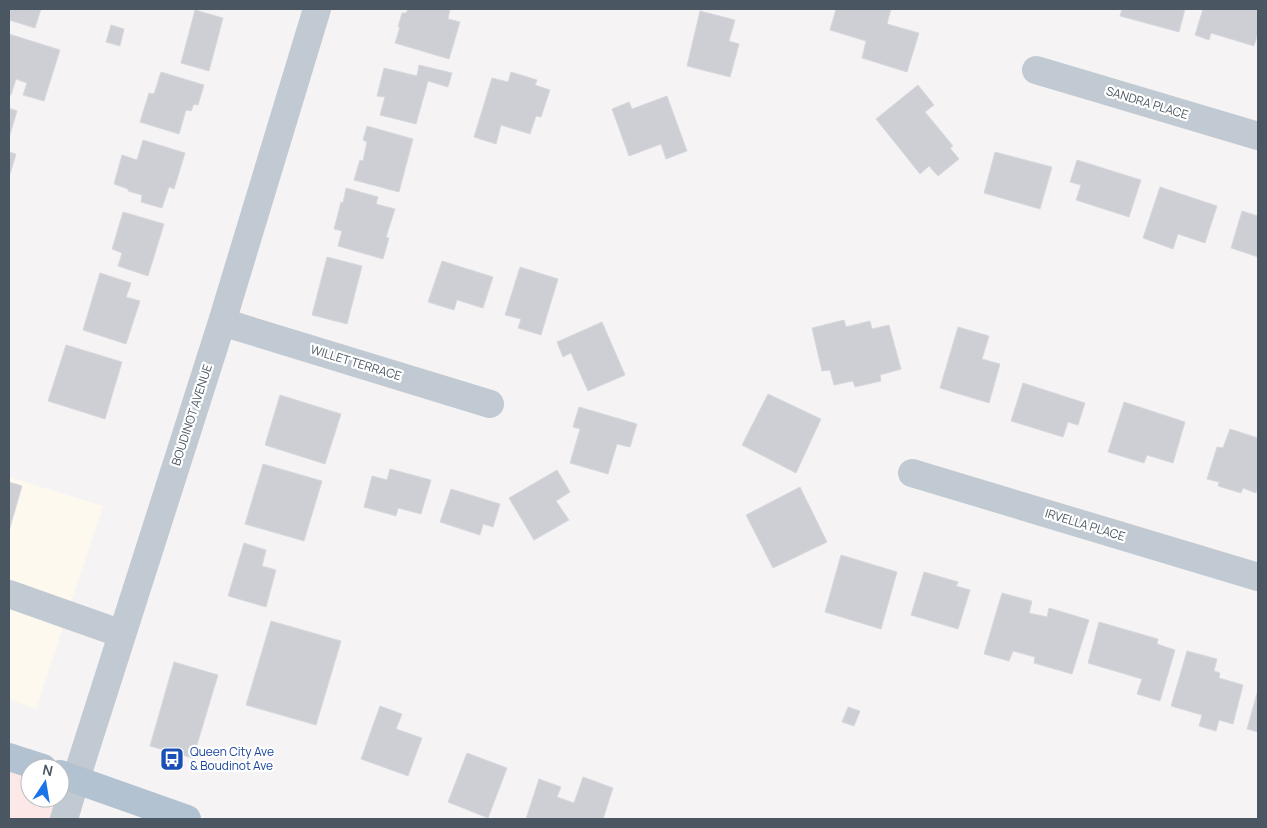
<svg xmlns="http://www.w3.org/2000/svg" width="1267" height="828" viewBox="0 0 1267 828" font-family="Manrope,sans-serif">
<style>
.commercial{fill:#fdf9ef}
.medical{fill:#fce8e6}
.building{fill:#cdcfd5;stroke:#d7d9de}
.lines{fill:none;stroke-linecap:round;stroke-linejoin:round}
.minor{stroke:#c1cad2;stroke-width:28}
.major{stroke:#b3c2d1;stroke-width:28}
.labels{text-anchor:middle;stroke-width:4.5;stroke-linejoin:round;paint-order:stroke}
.street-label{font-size:12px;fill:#4a5661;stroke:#fff}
.transit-label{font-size:12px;fill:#164399;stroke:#fff;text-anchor:start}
</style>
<rect width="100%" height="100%" fill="#f5f3f3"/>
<path class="commercial" d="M 9,477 L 103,506 L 36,709 L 9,699 Z"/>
<path class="medical" d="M 9,757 L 30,768 L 30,798 L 60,798 L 64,819 L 9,819 Z"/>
<path class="building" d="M 9,9 L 41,9 L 35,28 L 9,20 Z
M 408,9 L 450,9 L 448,19 L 460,22 L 449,59 L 395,43 L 400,27 L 398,27 L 402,13 L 406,13 Z
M 836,9 L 891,9 L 887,24 L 919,33 L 907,72 L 862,58 L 866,41 L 830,30 Z
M 1122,9 L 1185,9 L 1179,32 L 1120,16 Z
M 1203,9 L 1258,9 L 1258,32 L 1254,46 L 1211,33 L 1209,40 L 1195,35 Z
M 195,10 L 223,18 L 209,71 L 181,63 Z
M 700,11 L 735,20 L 729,41 L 739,44 L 730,77 L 687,66 Z
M 111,25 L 124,29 L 120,46 L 106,42 Z
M 9,34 L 60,50 L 44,101 L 23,95 L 27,83 L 16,79 L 11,95 L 9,94 Z
M 419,65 L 452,73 L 448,87 L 428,81 L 416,124 L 380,115 L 385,97 L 377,96 L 384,68 L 417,76 Z
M 161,72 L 204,85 L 198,105 L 194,104 L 191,111 L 186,110 L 179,134 L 140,122 L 149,93 L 154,94 Z
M 511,72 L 537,80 L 535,85 L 550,90 L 541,117 L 536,116 L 530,134 L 501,125 L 496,144 L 474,137 L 492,78 L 508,82 Z
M 918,85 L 934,105 L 925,112 L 953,146 L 950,148 L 959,159 L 938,176 L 929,166 L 920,174 L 876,119 Z
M 667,96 L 687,151 L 666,159 L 661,144 L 629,156 L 612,109 L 629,102 L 632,109 Z
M 9,108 L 17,111 L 9,138 Z
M 367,126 L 413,139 L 399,192 L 354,180 L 360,160 L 363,161 L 367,142 L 363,140 Z
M 143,140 L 185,153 L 174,189 L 169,187 L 162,208 L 141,202 L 142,195 L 128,191 L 128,189 L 114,184 L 122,155 L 137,160 Z
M 9,152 L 16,154 L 10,174 L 9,174 Z
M 995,152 L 1052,167 L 1040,209 L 984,193 Z
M 1077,160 L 1141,180 L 1129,217 L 1076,200 L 1081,185 L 1070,182 Z
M 1160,187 L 1217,206 L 1205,243 L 1178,234 L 1173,249 L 1143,238 Z
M 346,188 L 378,197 L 376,204 L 395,209 L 386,237 L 389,238 L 383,259 L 338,246 L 342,231 L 334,229 L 341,202 L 343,203 Z
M 1242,211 L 1258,216 L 1258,257 L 1231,248 Z
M 123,212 L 164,224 L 148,276 L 118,266 L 122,253 L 112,249 Z
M 327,257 L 362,266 L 347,324 L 312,315 Z
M 442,261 L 493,277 L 483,308 L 457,300 L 454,310 L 428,302 Z
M 520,267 L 558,279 L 541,335 L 518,328 L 521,319 L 505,315 Z
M 100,273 L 131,283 L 126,297 L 140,301 L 126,344 L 83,330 Z
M 844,320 L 846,327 L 870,321 L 872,329 L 889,325 L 901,369 L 880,375 L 881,381 L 855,387 L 853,381 L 834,385 L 830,370 L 822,371 L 812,328 Z
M 602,322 L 625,375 L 588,391 L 571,353 L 563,357 L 557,342 Z
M 958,327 L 989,336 L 982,359 L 1000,364 L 989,403 L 940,388 Z
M 66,345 L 122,362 L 105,419 L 48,401 Z
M 1023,383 L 1085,403 L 1078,425 L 1068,422 L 1063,437 L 1011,421 Z
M 768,394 L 821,419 L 796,473 L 742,445 Z
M 280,395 L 341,414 L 325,464 L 265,445 Z
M 1124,402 L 1185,422 L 1173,463 L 1147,455 L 1144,463 L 1108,452 Z
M 579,407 L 637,424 L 630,447 L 617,444 L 608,474 L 570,463 L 580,429 L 573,427 Z
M 1230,429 L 1258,438 L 1258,486 L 1256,493 L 1243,488 L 1241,493 L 1218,486 L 1219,482 L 1207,479 L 1217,447 L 1223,448 Z
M 263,464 L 322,481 L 304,541 L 245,524 Z
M 390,469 L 431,480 L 421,514 L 398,508 L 396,516 L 364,507 L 372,476 L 387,480 Z
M 557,470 L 570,492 L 556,501 L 569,520 L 534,540 L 509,498 Z
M 9,482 L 22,486 L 9,531 Z
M 800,487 L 827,542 L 773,568 L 746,515 Z
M 451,489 L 500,504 L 493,527 L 483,524 L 480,535 L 440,522 Z
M 244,543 L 266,550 L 262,566 L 276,570 L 266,607 L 228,596 Z
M 841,555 L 897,572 L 881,629 L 825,612 Z
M 924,572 L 958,582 L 956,586 L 970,590 L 958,629 L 911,615 Z
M 1002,593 L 1032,601 L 1029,613 L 1047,617 L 1049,608 L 1089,620 L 1072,674 L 1034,663 L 1035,657 L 1013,651 L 1009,661 L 984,654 Z
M 271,621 L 341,641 L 316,725 L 246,705 Z
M 1099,622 L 1158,639 L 1157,644 L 1175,650 L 1160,701 L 1137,694 L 1142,679 L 1088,663 Z
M 1187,651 L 1217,659 L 1214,671 L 1220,673 L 1219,678 L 1243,685 L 1233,724 L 1219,720 L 1216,731 L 1199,726 L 1202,715 L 1171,706 Z
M 174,662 L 218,675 L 193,758 L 150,746 Z
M 1258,690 L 1258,732 L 1247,729 Z
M 380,706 L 402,714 L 396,729 L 422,738 L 408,776 L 361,759 Z
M 848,707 L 860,711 L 854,726 L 842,722 Z
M 467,753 L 507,768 L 488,818 L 448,802 Z
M 583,777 L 613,788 L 603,819 L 526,819 L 539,779 L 561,787 L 557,797 L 574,803 Z"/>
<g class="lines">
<path class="minor" d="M 1036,70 L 1258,136
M 222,322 L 490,404
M 912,473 L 1258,577
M 9,594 L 122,634
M 64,819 L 76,779 L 222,322 L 317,9"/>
<path class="major" d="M 9,757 L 43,768
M 60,774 L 187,819"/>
</g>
<defs>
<g id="bus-square" transform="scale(1.25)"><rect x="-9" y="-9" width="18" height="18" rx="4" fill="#1a4fb4" stroke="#fff"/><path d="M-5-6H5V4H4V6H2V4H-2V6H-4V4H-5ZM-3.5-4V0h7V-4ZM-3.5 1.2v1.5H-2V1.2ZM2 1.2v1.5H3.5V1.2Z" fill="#fff"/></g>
</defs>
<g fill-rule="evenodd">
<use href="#bus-square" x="172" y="759"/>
</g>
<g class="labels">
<g class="street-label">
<text transform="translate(1147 103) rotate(17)" y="4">SANDRA PLACE</text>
<text transform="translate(356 363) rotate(17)" y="4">WILLET TERRACE</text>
<text transform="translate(192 415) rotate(-72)" y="4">BOUDINOT AVENUE</text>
<text transform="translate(1085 525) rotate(17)" y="4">IRVELLA PLACE</text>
</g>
<g class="transit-label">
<text x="190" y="756">Queen City Ave<tspan x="190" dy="14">&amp; Boudinot Ave</tspan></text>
</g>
</g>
<rect width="1267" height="828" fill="none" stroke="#4a5661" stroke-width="20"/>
<g transform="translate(45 783) rotate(12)"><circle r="24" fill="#ffffff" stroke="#b7bbc0"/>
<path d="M0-4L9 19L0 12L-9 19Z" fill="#1a73e8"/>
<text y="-8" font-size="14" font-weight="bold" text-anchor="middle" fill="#4a5661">N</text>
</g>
</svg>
